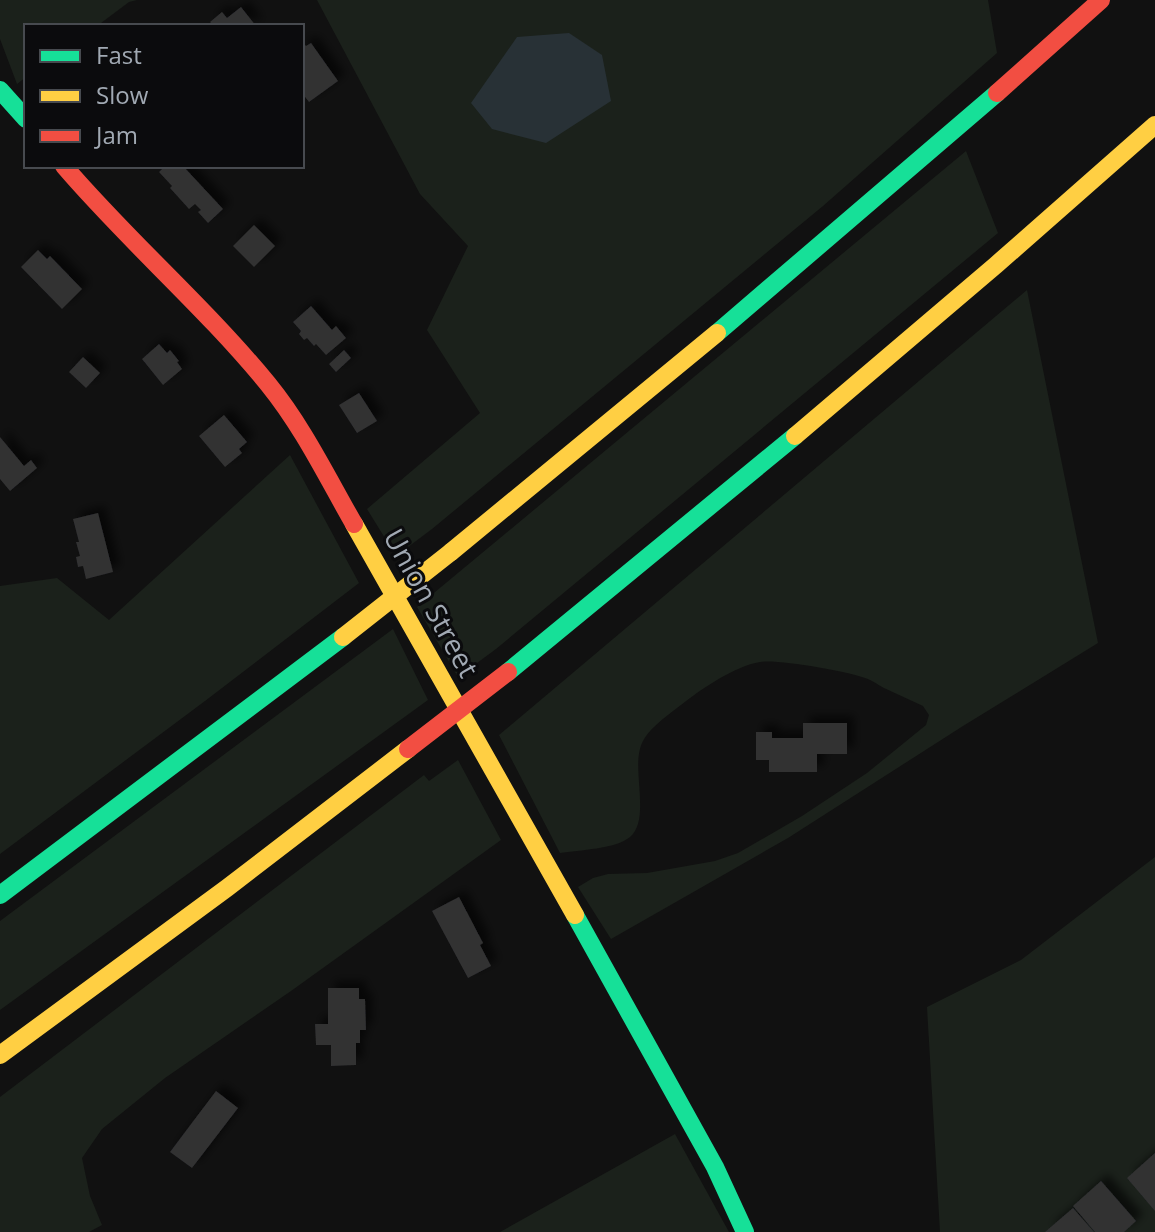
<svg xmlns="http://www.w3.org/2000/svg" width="1155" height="1232" viewBox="0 0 1155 1232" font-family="'Open Sans',sans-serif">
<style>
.green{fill:#1b211b}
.water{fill:#283136}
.building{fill:#313133;filter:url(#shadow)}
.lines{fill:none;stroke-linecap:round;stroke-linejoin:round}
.fast{stroke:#16e098;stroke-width:18}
.slow{stroke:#ffcf43;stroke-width:18}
.jam{stroke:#f24e42;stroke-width:18}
.slow-bridge{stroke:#ffcf43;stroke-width:18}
.jam-bridge{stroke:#f24e42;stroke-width:18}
.labels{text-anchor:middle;stroke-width:6;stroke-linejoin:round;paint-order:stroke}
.street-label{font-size:28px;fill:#a1a9b3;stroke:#0b0b0d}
</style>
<defs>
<filter id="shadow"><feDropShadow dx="7" dy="-7" stdDeviation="4" flood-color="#0009"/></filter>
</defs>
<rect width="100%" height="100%" fill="#111"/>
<path class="green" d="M 0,0 L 137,0 L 129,2 L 97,26 L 26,26 L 26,77 L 17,84 L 0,39 Z
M 317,0 L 988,0 L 997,53 L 823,206 L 432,529 L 396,556 L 367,509 L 480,413 L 427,330 L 468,246 L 420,194 Z
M 966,151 L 998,233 L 496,649 L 458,677 L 417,607 Z
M 1027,290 L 1098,643 L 963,726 L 788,838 L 611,939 L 578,887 L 593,878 L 608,874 L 647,873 L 715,861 L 738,853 L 802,816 L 867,773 L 926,725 L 929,715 L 923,706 C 910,700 897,694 884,688 C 877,684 870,679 862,677 C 844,671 778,659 760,662 C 735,666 701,689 681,705 C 667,716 644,731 640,749 C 633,773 650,820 630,837 C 616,849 579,850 560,853 L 499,735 Z
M 290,455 L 359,583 L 205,701 L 0,854 L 0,586 L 57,578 L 109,620 Z
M 393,629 L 428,700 L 0,1010 L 0,921 Z
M 458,760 L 501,840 L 291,991 L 165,1078 L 102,1129 L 82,1158 L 90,1196 L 102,1225 L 89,1232 L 0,1232 L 0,1097 L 424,775 L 429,781 Z
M 1155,857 L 1155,1232 L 940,1232 L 927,1007 L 1021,960 Z
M 675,1134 L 729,1232 L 500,1232 Z"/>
<path class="water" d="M 569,33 L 602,55 L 611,101 L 546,143 L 492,129 L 471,103 L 517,37 Z"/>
<path class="building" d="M 241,7 L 256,26 L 214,26 L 210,22 L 222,12 L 227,18 Z
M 302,42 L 306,46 L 311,43 L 338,81 L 309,102 L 302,93 Z
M 165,166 L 183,166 L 223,209 L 208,223 L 198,212 L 201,210 L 195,204 L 189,209 L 170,188 L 172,186 L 159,172 Z
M 254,225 L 275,246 L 254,267 L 233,246 Z
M 38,250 L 47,259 L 50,256 L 82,289 L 62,309 L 21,267 Z
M 311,306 L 332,330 L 336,326 L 346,338 L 326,355 L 316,344 L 314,346 L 307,338 L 304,340 L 299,334 L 301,331 L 293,322 Z
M 159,344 L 167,353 L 170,350 L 179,361 L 177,362 L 182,369 L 163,385 L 142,359 Z
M 344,350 L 351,358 L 336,372 L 329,364 Z
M 83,357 L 100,373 L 86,388 L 69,372 Z
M 359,393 L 377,421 L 357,433 L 339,405 Z
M 224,415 L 247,442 L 239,449 L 242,453 L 225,467 L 199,436 Z
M 0,437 L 24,466 L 31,460 L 37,468 L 10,491 L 0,479 Z
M 98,513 L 113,572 L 86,579 L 83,566 L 78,567 L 76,557 L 80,556 L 76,542 L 79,542 L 73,519 Z
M 803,723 L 847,723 L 847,754 L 817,754 L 817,772 L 769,772 L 769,760 L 756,760 L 756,732 L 772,732 L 772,738 L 803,738 Z
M 459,897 L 483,943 L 480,945 L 491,966 L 468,978 L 432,911 Z
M 328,988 L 359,988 L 359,999 L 365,999 L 366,1030 L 360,1030 L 360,1043 L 356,1043 L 356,1065 L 331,1066 L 331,1045 L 316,1045 L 315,1024 L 328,1024 Z
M 216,1091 L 238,1108 L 192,1168 L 170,1152 Z
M 1155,1153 L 1155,1211 L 1127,1178 Z
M 1101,1181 L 1136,1221 L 1124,1232 L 1095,1232 L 1073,1206 Z
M 1073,1208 L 1094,1232 L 1045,1232 Z"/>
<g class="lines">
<path class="fast" d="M 0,90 L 26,119
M 717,333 L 997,93
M 508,672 L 795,436
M 0,895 L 343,637
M 575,915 L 715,1167 L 745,1232"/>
<path class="slow" d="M 795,436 L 996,265 L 1155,125
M 354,524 L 575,915
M 451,552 L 717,333
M 0,1055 L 227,888 L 408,749"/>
<path class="jam" d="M 997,93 L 1101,0
M 64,166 C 129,242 205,307 268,384 C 303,427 327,477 354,524"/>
<path class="slow-bridge" d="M 343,637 L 451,552"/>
<path class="jam-bridge" d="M 408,749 L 508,672"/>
</g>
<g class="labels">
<g class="street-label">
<text transform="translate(431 603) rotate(61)" y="10">Union Street</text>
</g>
</g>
<rect x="24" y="24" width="280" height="144" fill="#0b0b0d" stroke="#474a4f" stroke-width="2"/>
<rect x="40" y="50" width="40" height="12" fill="#16e098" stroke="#474a4f" stroke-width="2"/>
<text x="96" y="64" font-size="24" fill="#a1a9b3">Fast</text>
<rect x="40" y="90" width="40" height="12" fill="#ffcf43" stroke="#474a4f" stroke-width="2"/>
<text x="96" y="104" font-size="24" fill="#a1a9b3">Slow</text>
<rect x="40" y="130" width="40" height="12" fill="#f24e42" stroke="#474a4f" stroke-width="2"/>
<text x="96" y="144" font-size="24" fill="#a1a9b3">Jam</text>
</svg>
